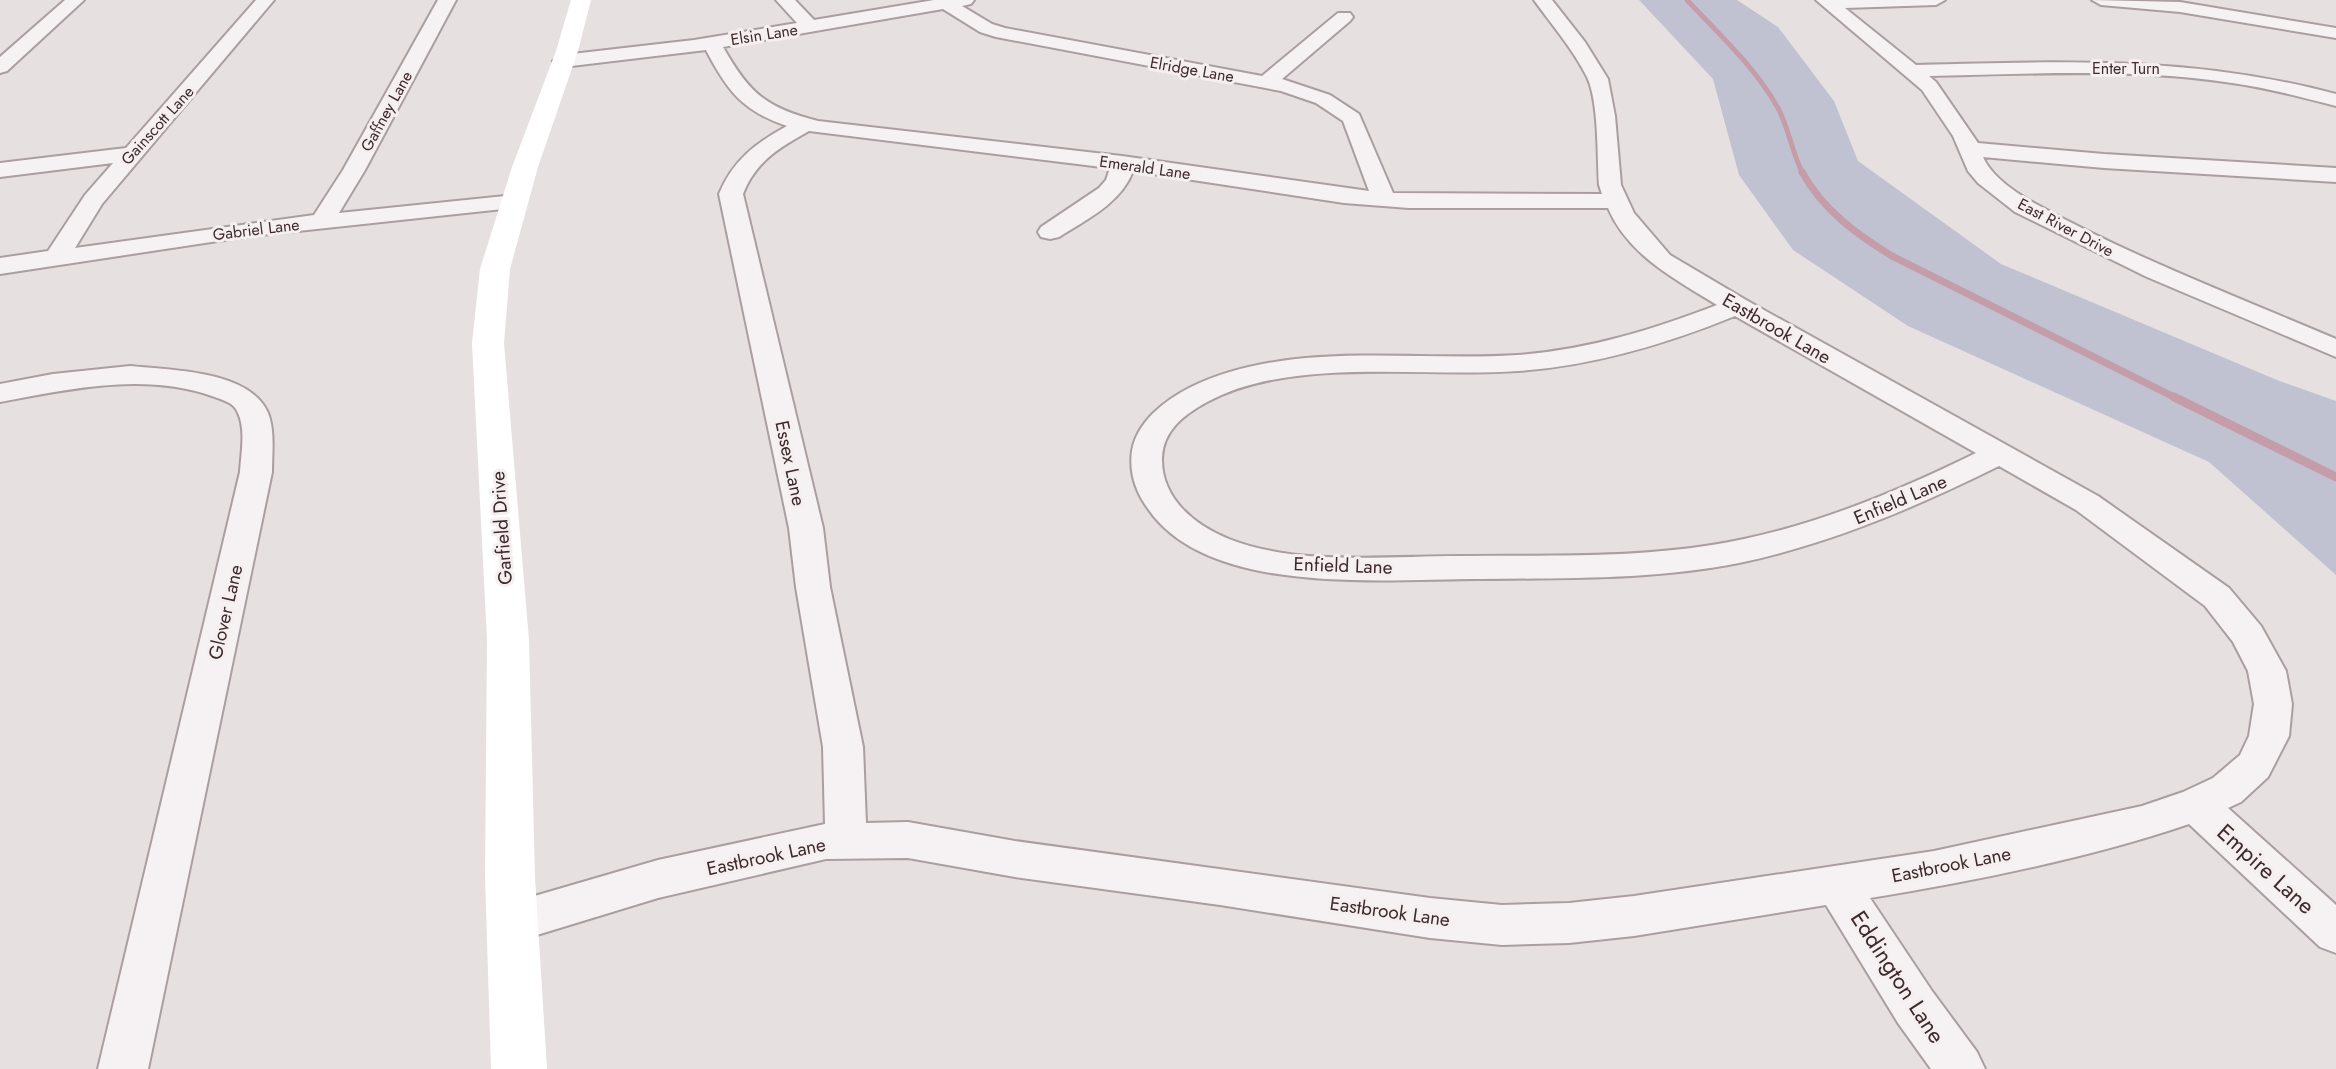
<svg xmlns="http://www.w3.org/2000/svg" width="2336" height="1069" viewBox="0 0 2336 1069" font-family="Jost,sans-serif">
<style>
.green{fill:#c1c2d1}
.lines{fill:none;stroke-linecap:round;stroke-linejoin:round}
.stream-far2{stroke:#c59da9;stroke-width:5}
.stream-far1{stroke:#c59da9;stroke-width:7}
.stream{stroke:#c59da9;stroke-width:9}
.street-casing{stroke:#aa9ea0;stroke-width:4}
.street{fill:#f6f2f3;fill-rule:evenodd}
.secondary{fill:#fff;fill-rule:evenodd}
.labels{text-anchor:middle;stroke-width:6;stroke-linejoin:round;paint-order:stroke}
.far-street-label{font-size:16px;fill:#3d2a2d;stroke:#f5eff0}
.street-label{font-size:19px;fill:#3d2a2d;stroke:#f5eff0}
.near-street-label{font-size:23px;fill:#3d2a2d;stroke:#f5eff0}
</style>
<rect width="100%" height="100%" fill="#e7e0e1"/>
<path class="green" d="M 1639,0 L 1737,0 L 1778,27 L 1834,101 L 1858,161 L 2001,264 L 2277,380 L 2336,401 L 2336,575 L 2209,462 L 1908,326 L 1793,250 L 1739,175 L 1713,79 Z"/>
<g class="lines">
<path class="stream-far2" d="M 1687,0 C 1719,34 1755,67 1778,108 C 1789,129 1792,153 1803,174"/>
<path class="stream-far1" d="M 1802,172 C 1823,210 1856,234 1892,256 L 2178,399"/>
<path class="stream" d="M 2174,397 L 2336,477"/>
<g class="street-casing">
<path id="street" d="M 65,0 L 84,0 L 7,71 L 0,73 L 0,57 Z
M 256,0 L 274,0 L 102,204 L 75,248 L 314,215 L 343,170 L 438,0 L 456,0 L 365,170 L 339,213 L 514,195 L 522,197 L 526,202 L 522,207 L 251,236 L 0,274 L 0,258 L 48,251 L 85,195 L 113,163 L 0,177 L 0,163 L 126,148 Z
M 776,0 L 795,0 L 814,20 L 934,0 L 974,0 L 971,4 L 962,6 L 992,24 L 1005,28 L 1262,76 L 1338,13 L 1350,13 L 1353,17 L 1350,21 L 1282,79 L 1330,95 L 1359,114 L 1393,193 L 1602,194 L 1599,185 C 1597,156 1599,102 1587,77 C 1573,49 1552,25 1534,0 L 1552,0 L 1585,42 L 1608,79 L 1615,116 L 1621,185 L 1634,213 L 1670,255 L 1746,300 L 2098,496 L 2229,588 L 2261,626 L 2286,671 L 2292,704 L 2289,736 L 2268,777 L 2241,802 L 2228,808 L 2336,905 L 2336,953 L 2320,947 L 2189,824 C 2089,858 1975,881 1870,898 L 1932,991 L 1977,1052 L 1985,1069 L 1931,1069 L 1898,1023 L 1826,905 L 1634,936 L 1569,943 L 1502,945 L 1430,938 L 1220,905 L 1015,877 L 908,858 L 826,859 L 658,898 L 514,942 L 498,936 L 492,922 L 498,908 L 514,902 L 658,860 L 825,824 L 823,747 L 796,587 L 789,528 L 719,194 C 733,160 756,143 787,126 C 742,111 727,90 706,50 L 563,67 L 553,61 L 563,55 L 694,40 L 797,23 ZM 943,9 L 980,32 L 996,37 L 1281,91 L 1316,103 L 1343,121 L 1369,191 L 1122,156 L 818,121 C 766,108 749,93 723,47 ZM 809,131 L 1110,168 L 1106,180 L 1099,188 L 1041,227 L 1038,232 L 1041,237 L 1050,239 L 1059,237 C 1086,220 1121,203 1133,171 L 1344,203 L 1409,208 L 1608,208 C 1628,255 1675,279 1717,305 C 1652,330 1587,350 1517,355 C 1410,362 1288,339 1189,388 C 1164,401 1137,422 1132,451 C 1129,473 1136,493 1149,510 C 1210,597 1385,579 1479,579 C 1566,578 1653,580 1739,563 C 1830,544 1916,507 1999,466 L 2076,510 L 2205,606 L 2233,642 L 2248,671 L 2254,704 L 2249,736 L 2240,755 L 2213,778 L 2183,792 L 2142,806 L 1934,851 L 1634,896 L 1569,903 L 1502,905 L 1430,898 L 1015,841 L 908,822 L 866,823 L 863,747 L 830,587 L 823,528 L 743,194 C 755,162 780,147 809,131 ZM 1735,316 L 1976,453 C 1902,489 1825,522 1744,539 C 1651,559 1555,555 1460,556 C 1388,556 1297,566 1229,539 C 1194,525 1161,498 1162,458 C 1163,430 1185,414 1207,402 C 1291,356 1424,378 1518,371 C 1593,366 1666,344 1735,316 Z
M 1816,0 L 1945,0 L 1936,5 L 1845,8 L 1916,65 C 2063,61 2192,56 2336,94 L 2336,106 C 2301,97 2268,88 2232,83 C 2132,68 2030,74 1929,76 L 1936,82 L 1978,143 L 2104,154 L 2336,168 L 2336,182 L 2104,168 L 1983,157 C 1991,176 2016,193 2034,203 C 2130,256 2235,296 2336,339 L 2336,357 L 2147,277 L 2015,212 L 1978,183 L 1968,171 L 1953,136 L 1922,90 Z
M 2092,0 L 2180,2 L 2336,28 L 2336,38 L 2180,12 L 2101,5 Z
M 130,366 C 169,370 250,370 268,413 C 275,431 272,453 272,472 L 148,1069 L 98,1069 L 240,472 C 241,454 246,430 238,413 C 234,402 222,400 212,396 C 145,372 68,389 0,402 L 0,384 L 53,374 Z"/>
</g>
<use href="#street" class="street"/>
<path class="secondary" d="M 571,0 L 591,0 L 578,51 L 538,167 L 510,269 L 504,343 L 529,640 L 535,877 L 547,1069 L 491,1069 L 485,877 L 487,640 L 472,343 L 480,269 L 512,167 L 556,51 Z"/>
</g>
<g class="labels">
<g class="far-street-label">
<text transform="translate(764 34) rotate(-9)" y="6">Elsin Lane</text>
<text x="2126" y="74">Enter Turn</text>
<text transform="translate(1192 69) rotate(10)" y="6">Elridge Lane</text>
<text transform="translate(386 111) rotate(-61)" y="6">Gaffney Lane</text>
<text transform="translate(157 125) rotate(-48)" y="6">Gainscott Lane</text>
<text transform="translate(1145 167) rotate(8)" y="6">Emerald Lane</text>
<text transform="translate(2066 227) rotate(28)" y="6">East River Drive</text>
<text transform="translate(256 229) rotate(-7)" y="6">Gabriel Lane</text>
</g>
<g class="street-label">
<text transform="translate(1777 328) rotate(30)" y="7">Eastbrook Lane</text>
<text transform="translate(791 463) rotate(78)" y="7">Essex Lane</text>
<text transform="translate(1900 499) rotate(-23)" y="7">Enfield Lane</text>
<text transform="translate(501 528) rotate(-94)" y="7">Garfield Drive</text>
<text transform="translate(1343 565) rotate(2)" y="7">Enfield Lane</text>
<text transform="translate(225 612) rotate(-77)" y="7">Glover Lane</text>
<text transform="translate(766 856) rotate(-12)" y="7">Eastbrook Lane</text>
<text transform="translate(1951 864) rotate(-11)" y="7">Eastbrook Lane</text>
<text transform="translate(1390 911) rotate(8)" y="7">Eastbrook Lane</text>
</g>
<g class="near-street-label">
<text transform="translate(2266 869) rotate(42)" y="8">Empire Lane</text>
<text transform="translate(1898 977) rotate(57)" y="8">Eddington Lane</text>
</g>
</g>
</svg>
